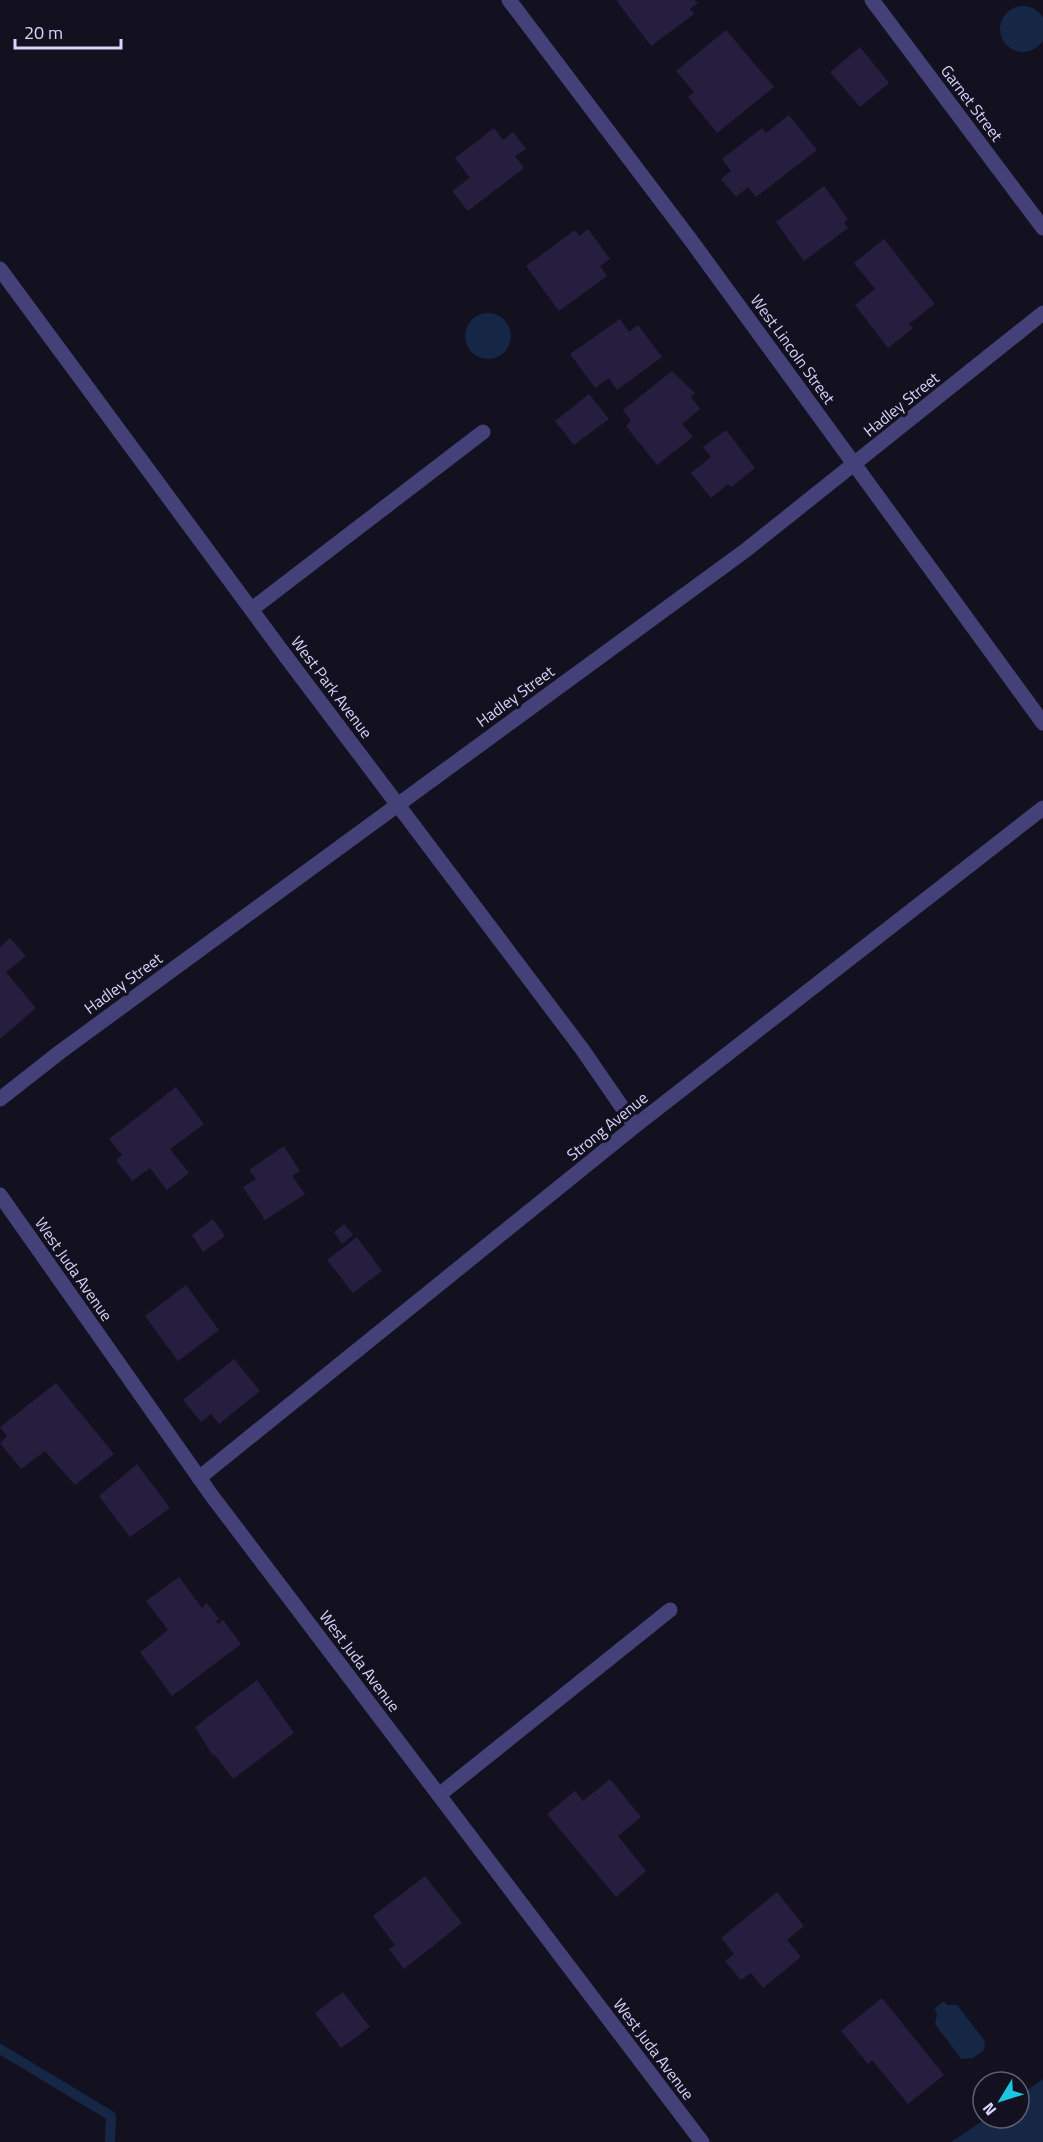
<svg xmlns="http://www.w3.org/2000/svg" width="1043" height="2142" viewBox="0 0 1043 2142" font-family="'Titillium Web',sans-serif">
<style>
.water{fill:#152745}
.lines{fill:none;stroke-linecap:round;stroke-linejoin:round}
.stream{stroke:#152745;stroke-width:10}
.building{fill:#261e3f}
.minor{stroke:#444179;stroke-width:15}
.labels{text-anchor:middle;stroke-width:6;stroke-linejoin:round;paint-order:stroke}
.street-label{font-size:16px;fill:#d9d4fa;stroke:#131020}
</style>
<rect width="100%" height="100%" fill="#131020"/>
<path class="water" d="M1000 29a23 23 0 1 1 46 0a23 23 0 1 1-46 0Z
M465 336a23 23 0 1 1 46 0a23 23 0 1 1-46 0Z
M 944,2001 L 947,2005 L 957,2005 L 985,2041 L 984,2050 L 973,2058 L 961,2059 L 935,2024 L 937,2013 L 934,2009 Z
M 1043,2079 L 1043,2142 L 951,2142 L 987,2118 L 1019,2118 L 1019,2096 Z"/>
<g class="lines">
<path class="stream" d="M 0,2049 L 111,2116 L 110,2142"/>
</g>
<path class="building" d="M 616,0 L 695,0 L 698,3 L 690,9 L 694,14 L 651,46 Z
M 726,30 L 774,87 L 717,133 L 688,97 L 694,92 L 676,71 Z
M 860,47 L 889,83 L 860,107 L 830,72 Z
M 789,115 L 817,150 L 756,197 L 748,187 L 736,197 L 721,179 L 731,171 L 722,159 L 762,128 L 766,133 Z
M 494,128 L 503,140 L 513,132 L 526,149 L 515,156 L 524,168 L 468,211 L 452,191 L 470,178 L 455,158 Z
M 824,186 L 848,219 L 844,223 L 848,228 L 804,261 L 776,222 Z
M 588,229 L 610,259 L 600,266 L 607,276 L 559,311 L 526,266 L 575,230 L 579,236 Z
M 884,239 L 935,304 L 909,324 L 913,328 L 888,348 L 855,305 L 875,289 L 854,263 Z
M 620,319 L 629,332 L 638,325 L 662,357 L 617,390 L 609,378 L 595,388 L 570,354 Z
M 672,371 L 695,393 L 691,397 L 700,409 L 682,424 L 693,437 L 657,465 L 626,426 L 631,421 L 623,410 Z
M 589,394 L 609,419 L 574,445 L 555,421 Z
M 726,430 L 755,468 L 731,487 L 728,484 L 711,498 L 691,473 L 711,457 L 703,447 Z
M 10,938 L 26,956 L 6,972 L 36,1008 L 0,1039 L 0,947 Z
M 176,1087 L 204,1124 L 170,1149 L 189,1173 L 167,1190 L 150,1168 L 132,1181 L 116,1160 L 122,1155 L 109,1139 Z
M 284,1146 L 300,1171 L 292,1176 L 305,1194 L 265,1220 L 243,1187 L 256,1179 L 249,1170 Z
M 213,1219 L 225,1236 L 203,1252 L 192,1235 Z
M 344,1224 L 353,1235 L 342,1244 L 334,1232 Z
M 357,1237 L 382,1271 L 353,1293 L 327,1260 Z
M 186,1285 L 219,1330 L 178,1361 L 145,1316 Z
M 234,1359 L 260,1391 L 219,1424 L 211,1414 L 201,1422 L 183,1400 Z
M 56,1383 L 114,1454 L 75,1485 L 45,1451 L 21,1469 L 0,1443 L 7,1436 L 0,1427 Z
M 137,1464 L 170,1508 L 130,1537 L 99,1496 Z
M 179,1577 L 202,1608 L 207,1603 L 219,1619 L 216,1621 L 218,1624 L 223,1620 L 241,1644 L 172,1696 L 140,1652 L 168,1630 L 146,1601 Z
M 257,1680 L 294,1733 L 233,1779 L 215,1755 L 213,1756 L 195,1727 Z
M 610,1779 L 641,1817 L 618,1836 L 646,1871 L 616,1897 L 547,1814 L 575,1791 L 583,1801 Z
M 425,1876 L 462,1923 L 404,1969 L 389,1949 L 395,1945 L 373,1916 Z
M 777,1892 L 804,1926 L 787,1940 L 801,1957 L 763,1988 L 751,1973 L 741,1980 L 725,1961 L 734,1954 L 721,1938 Z
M 343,1992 L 370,2027 L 341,2048 L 315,2013 Z
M 882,1998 L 944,2075 L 908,2104 L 872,2060 L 868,2064 L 841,2031 Z"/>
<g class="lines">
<path class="minor" d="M 509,0 L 690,239 L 1043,723
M 872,0 L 1043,228
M 0,269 L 287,658 L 582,1049 L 635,1126
M 252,609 L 483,432
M 0,1099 L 60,1052 L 746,550 L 1043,313
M 0,1195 L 212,1496 L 702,2142
M 199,1478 L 635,1126 L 1043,808
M 439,1795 L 670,1610"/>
</g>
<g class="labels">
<g class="street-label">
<text transform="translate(972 103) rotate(53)" y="6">Garnet Street</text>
<text transform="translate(793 349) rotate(54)" y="6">West Lincoln Street</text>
<text transform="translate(901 404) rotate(-39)" y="6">Hadley Street</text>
<text transform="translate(332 687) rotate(53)" y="6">West Park Avenue</text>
<text transform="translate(515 696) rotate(-36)" y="6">Hadley Street</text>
<text transform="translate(123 983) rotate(-36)" y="6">Hadley Street</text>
<text transform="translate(607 1126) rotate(-39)" y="6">Strong Avenue</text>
<text transform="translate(74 1269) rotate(55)" y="6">West Juda Avenue</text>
<text transform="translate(360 1661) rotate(53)" y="6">West Juda Avenue</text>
<text transform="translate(654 2049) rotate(53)" y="6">West Juda Avenue</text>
</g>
</g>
<g transform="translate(1001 2100) rotate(232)"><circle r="28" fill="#131020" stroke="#625e77" stroke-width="1.5"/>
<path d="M0-4.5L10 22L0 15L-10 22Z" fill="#1cc7de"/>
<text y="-9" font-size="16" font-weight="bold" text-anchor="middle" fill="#d9d4fa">N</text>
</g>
<path d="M15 39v9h106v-9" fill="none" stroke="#d9d4fa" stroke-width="3"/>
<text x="24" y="39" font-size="18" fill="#d9d4fa" stroke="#131020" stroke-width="4.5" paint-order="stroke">20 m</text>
</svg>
